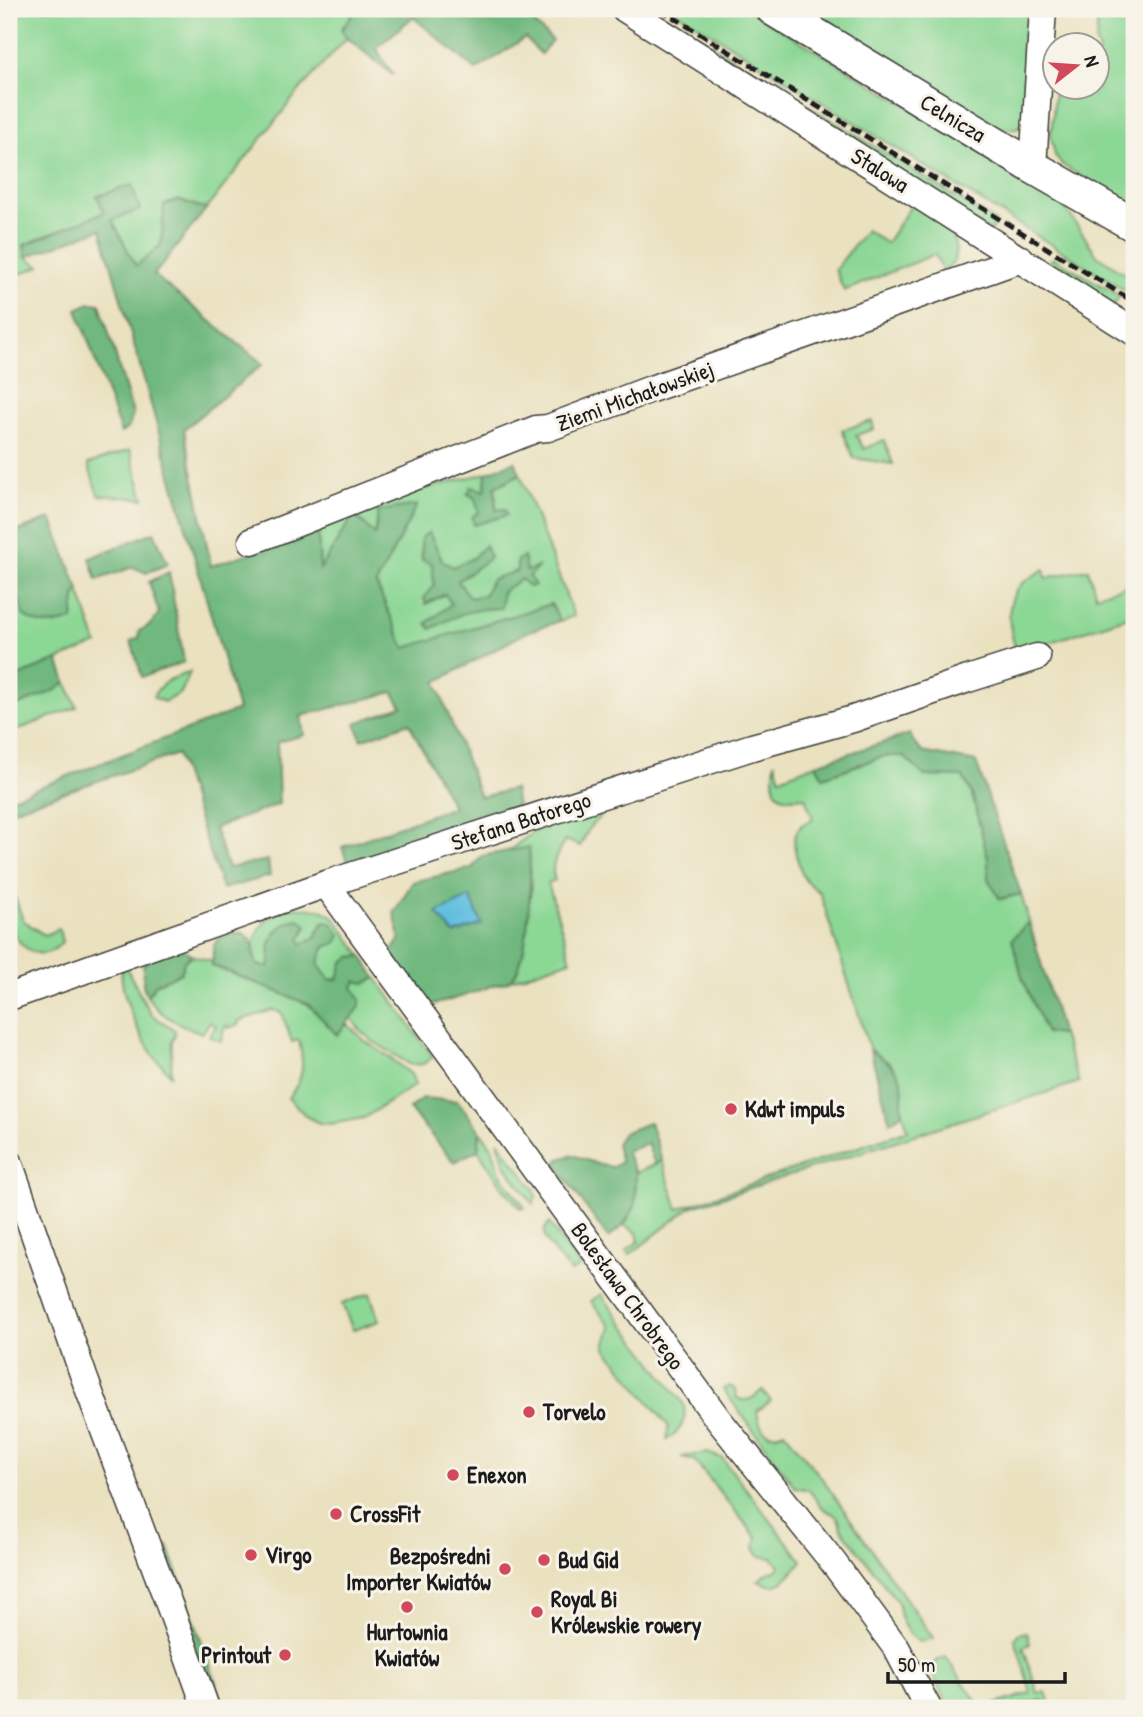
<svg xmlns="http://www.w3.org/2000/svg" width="1143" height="1717" viewBox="0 0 1143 1717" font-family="'Patrick Hand',sans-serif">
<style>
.green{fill:#8bd794;stroke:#547a58;stroke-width:2}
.forest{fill:#70b87e;stroke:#466a4d;stroke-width:2}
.water{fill:#60c0df;stroke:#3e6e7e;stroke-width:2}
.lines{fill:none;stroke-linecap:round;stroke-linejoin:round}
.minor-casing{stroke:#3b3a34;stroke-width:29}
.tertiary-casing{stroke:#3b3a34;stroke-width:36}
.minor{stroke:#fff;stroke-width:26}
.tertiary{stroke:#fff;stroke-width:33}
.rail{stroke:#1c1c1c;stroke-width:5;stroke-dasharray:10 5;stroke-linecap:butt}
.poi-dot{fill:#d1495b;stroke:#f7f3e8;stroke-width:2.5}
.labels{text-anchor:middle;stroke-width:6;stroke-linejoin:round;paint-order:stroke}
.street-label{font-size:23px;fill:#1c1c1c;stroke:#f7f3e8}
.poi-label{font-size:23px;font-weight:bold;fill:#1c1c1c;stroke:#f7f3e8;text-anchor:start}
</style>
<rect width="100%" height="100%" fill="#f7f3e8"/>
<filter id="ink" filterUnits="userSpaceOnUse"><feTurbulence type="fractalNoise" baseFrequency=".0143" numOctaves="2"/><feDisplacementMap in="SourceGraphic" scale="14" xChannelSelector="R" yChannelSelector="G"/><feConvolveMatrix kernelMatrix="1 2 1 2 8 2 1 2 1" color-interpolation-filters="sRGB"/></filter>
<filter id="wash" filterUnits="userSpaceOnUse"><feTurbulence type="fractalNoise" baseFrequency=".00686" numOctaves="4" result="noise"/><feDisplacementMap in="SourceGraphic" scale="28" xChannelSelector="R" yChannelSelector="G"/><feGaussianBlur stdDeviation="1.57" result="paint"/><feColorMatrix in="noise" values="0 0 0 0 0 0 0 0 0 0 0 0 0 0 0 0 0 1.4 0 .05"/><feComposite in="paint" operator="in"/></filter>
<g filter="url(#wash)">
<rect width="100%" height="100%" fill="#eae1bf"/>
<path class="green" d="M 9,9 L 358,9 L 341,29 L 347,38 L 298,92 L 206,209 L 178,200 L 165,205 L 161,245 L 136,267 L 112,220 L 97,196 L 105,212 L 24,245 L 26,257 L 40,266 L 9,278 Z
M 641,9 L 653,9 L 996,222 L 991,232 Z
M 672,9 L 747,9 L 1057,196 L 1097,255 L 1134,280 L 1134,296 Z
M 800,9 L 1034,9 L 1027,121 C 1019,129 1010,131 999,128 Z
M 1098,9 L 1134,9 L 1134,209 L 1061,164 L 1055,155 L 1051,137 L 1055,89 L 1081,90 L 1082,88 L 1098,88 L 1098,46 L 1096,45 Z
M 914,201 L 945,222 L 953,235 L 956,250 L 954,262 L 943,272 L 935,254 L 844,291 L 835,270 L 866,230 L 886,243 Z
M 1054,258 L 1120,296 L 1113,306 L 1043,265 Z
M 872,421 L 874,429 L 856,435 L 864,449 L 884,440 L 893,464 L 854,458 L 842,430 Z
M 130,450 L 144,499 L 98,495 L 88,464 Z
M 486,473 L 485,492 L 468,494 L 475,498 L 480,512 L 496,511 L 495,487 L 520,474 L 574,616 L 560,621 L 551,604 L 405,649 L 376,584 L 376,536 L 354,514 L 320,570 L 318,530 L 347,509 Z
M 1044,569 L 1046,578 L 1088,569 L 1096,595 L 1134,583 L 1134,615 L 1017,653 C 1009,629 1002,600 1025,581 C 1031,577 1038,573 1044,569 Z
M 15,588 L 72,620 L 75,597 L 79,590 L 97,644 L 9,680 L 9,589 Z
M 190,672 L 181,693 L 164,702 L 153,697 C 163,679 172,679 190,672 Z
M 66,682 L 77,707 L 9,733 L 9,709 L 56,690 Z
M 884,756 L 904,756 L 925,776 L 963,777 L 972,794 L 988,859 L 988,879 L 1000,899 L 1021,894 L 1029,922 L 1012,939 L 1046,1033 L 1062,1035 L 1079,1082 L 691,1207 L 629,1255 L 626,1251 L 639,1241 L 637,1233 L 624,1225 L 635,1206 L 636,1173 L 662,1161 L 678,1209 L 908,1130 L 901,1106 L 902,1084 L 891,1064 L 870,1050 L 820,893 C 816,889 811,886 807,882 C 803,878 801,872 800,867 C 793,848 788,828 813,819 L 805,797 C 772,801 772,792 775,762 L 780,778 L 816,764 L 824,777 Z
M 596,810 L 601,816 L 590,827 L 580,846 L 565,840 C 558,854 549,865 555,880 L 548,883 L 571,960 L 510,980 L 519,966 L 531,891 L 529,848 L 507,852 L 535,831 Z
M 9,881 L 23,920 L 44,935 L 59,929 L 62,942 C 41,967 16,947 9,921 C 6,909 9,893 9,881 Z
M 289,907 L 320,909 L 333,916 L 362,956 L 351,957 L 338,979 L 330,980 L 318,964 L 324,947 L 336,943 L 323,923 L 315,937 L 303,945 L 300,940 L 272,959 L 269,967 L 257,965 C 246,939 264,915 289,907 Z
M 193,956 L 213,961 L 212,966 L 308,1004 L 337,1034 L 347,1024 L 365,1041 L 392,1059 L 411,1074 L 415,1085 L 364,1118 L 331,1124 L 319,1123 L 307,1117 L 288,1098 C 305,1078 304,1064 299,1040 L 292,1042 L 282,1013 L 273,1010 L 238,1021 L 239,1024 L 229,1028 L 229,1026 L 225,1026 L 221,1041 L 209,1036 L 216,1026 L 210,1022 L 202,1033 C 180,1025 160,1017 147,996 L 157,983 L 181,973 C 183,965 183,958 193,956 Z
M 123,961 L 144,1002 L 152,1015 L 175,1030 L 175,1035 L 172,1041 L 171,1075 C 166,1070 161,1064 156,1059 C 140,1038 115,987 123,961 Z
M 376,978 C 396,1004 414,1031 433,1057 L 423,1064 L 411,1065 L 374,1042 L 361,1031 L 351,1018 C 362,1004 362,1002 352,987 L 356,981 L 366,983 Z
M 480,1131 L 492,1147 L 500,1173 L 525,1208 L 521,1209 L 503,1188 L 478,1150 Z
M 498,1141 L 534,1189 L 536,1196 L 533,1204 L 505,1165 Z
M 549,1223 L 581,1266 L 571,1272 C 564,1264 544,1243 544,1233 C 544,1228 546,1227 549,1223 Z
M 370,1293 L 379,1321 L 353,1330 L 342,1304 Z
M 601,1294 L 683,1403 C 688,1418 681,1432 667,1440 L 668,1426 L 605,1347 L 611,1327 L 591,1301 Z
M 729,1386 L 735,1389 L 737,1398 C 748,1403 754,1398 762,1390 L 771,1401 L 757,1411 C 759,1428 766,1440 784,1431 L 821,1477 L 933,1638 L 920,1642 C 908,1636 897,1618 899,1604 L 841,1528 C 839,1513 832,1515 823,1508 C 818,1503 813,1495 809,1490 L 795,1487 L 723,1389 Z
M 707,1453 L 722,1458 L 802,1561 L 787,1578 L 781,1583 L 772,1586 L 758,1581 L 768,1573 L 777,1570 L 779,1566 L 772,1558 L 759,1556 L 754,1548 L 757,1538 L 694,1460 L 681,1457 Z
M 1027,1632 L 1030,1644 L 1023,1647 L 1038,1693 L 1046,1692 L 1051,1708 L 1045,1708 L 1042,1700 L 1016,1708 L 997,1708 L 996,1704 L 1031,1693 L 1015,1639 L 1018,1634 Z
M 946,1657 L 981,1708 L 949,1708 L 930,1669 C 933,1662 938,1659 946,1657 Z"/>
<path class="forest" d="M 357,9 L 542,9 L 534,23 L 552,40 L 541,54 L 525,38 L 476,70 L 413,17 L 376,48 L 393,75 L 347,38 L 341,30 Z
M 132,185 L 140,210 L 112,220 L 136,266 L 161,245 L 164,205 L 178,200 L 206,209 L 154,275 L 263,364 L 184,429 L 211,566 L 318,530 L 320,569 L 354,514 L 375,535 L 378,511 L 417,505 L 376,584 L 405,648 L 551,604 L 560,621 L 527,632 L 436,682 L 480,797 L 514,789 L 517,807 L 348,864 L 342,847 L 453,807 L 409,723 L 361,740 L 356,723 L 402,706 L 393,692 L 301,716 L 304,735 L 277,742 L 279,804 L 214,828 L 228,868 L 268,860 L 270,876 L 222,889 L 177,754 L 9,811 L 9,799 L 238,710 L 101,229 L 26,257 L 24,245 L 104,212 L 97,196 Z
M 90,303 L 100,304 L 133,414 L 129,427 L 121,433 L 77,309 Z
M 515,461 L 520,474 L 495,487 L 496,510 L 505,509 L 507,515 L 474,525 L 472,517 L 479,512 L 475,498 L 468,494 L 471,487 L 485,491 L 486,473 Z
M 51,518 L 79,590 L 75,597 L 73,620 C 53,626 42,628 24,616 L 15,588 L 9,589 L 9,548 L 11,546 L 11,534 Z
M 154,532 L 168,564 L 146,573 L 133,567 L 97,580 L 90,558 Z
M 429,532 L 443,562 L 453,567 L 473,558 L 485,545 L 490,558 L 458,581 L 470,598 L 484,595 L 492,579 L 517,571 L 517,560 L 524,557 L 526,571 L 538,567 L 529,577 L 535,585 L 529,587 L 521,579 L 502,592 L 501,608 C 468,609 459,614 431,629 L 427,623 L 451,604 L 445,594 L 426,604 L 424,598 L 434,586 L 432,564 L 422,560 L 421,538 Z
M 169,572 L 184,662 L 142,677 L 131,641 L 139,638 L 139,631 L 150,625 L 159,613 L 149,582 Z
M 58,660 L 66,682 L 56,690 L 9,709 L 9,680 Z
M 910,734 L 913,741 L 922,752 L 976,762 L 1021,894 L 1000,899 L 988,879 L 988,859 L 972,794 L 963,777 L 925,776 L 903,756 L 884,756 L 823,777 L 816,764 Z
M 529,847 C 531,873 531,964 510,980 C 507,983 499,984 494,985 C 472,993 450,1002 426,1005 L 391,952 L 400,939 L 394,912 L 413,882 L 472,868 L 482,856 Z
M 299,919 L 307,926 L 300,940 L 303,944 L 315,937 L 323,923 L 331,922 L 340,935 L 336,943 L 324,947 L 318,964 L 330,980 L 338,979 L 343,962 L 351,957 L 362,956 L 376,978 L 366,983 L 356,981 L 353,987 L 360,999 L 360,1007 L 337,1035 L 308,1004 L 212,965 L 214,945 L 220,937 L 233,933 L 245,934 L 253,943 L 254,957 L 257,965 L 269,967 C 272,958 268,952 270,944 C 274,930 285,921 299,919 Z
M 1029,922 L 1062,1035 L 1046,1033 L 1022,977 L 1012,939 Z
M 176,945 L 193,956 C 183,958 183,965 181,973 L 157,983 L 147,996 L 143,985 L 143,965 L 156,954 Z
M 870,1050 C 882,1058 899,1068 902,1084 C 904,1094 900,1103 903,1113 L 890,1122 Z
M 423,1098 L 458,1101 L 480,1131 L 478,1150 L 454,1162 L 409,1109 Z
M 650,1122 L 662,1161 L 655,1164 L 647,1143 L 626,1152 L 636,1173 L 635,1206 L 624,1225 L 608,1238 L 556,1165 L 559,1159 L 573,1155 L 600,1165 L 613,1167 L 621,1162 L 616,1144 L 623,1133 Z
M 168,1546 L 225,1708 L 214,1708 L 161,1550 Z"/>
<path class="water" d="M 470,897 L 482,924 L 454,934 L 437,913 Z"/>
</g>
<g filter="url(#ink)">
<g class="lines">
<g class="minor-casing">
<path id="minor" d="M 625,9 L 1134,332
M 1033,167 L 1043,9
M 252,541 L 536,429 L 548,428 L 651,389 L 1021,259
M 326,884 L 718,1419 L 833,1562 L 897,1649 L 928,1708
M 9,997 L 326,884 L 752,747 L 853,719 L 968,679 L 1037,657
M 9,1162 L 84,1377 L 170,1607 L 206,1708"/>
</g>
<g class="tertiary-casing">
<path id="tertiary" d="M 773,9 L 1033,167 L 1134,225"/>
</g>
<use href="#minor" class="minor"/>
<use href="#tertiary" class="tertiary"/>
<path class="rail" d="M 660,9 L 1134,302"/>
</g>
</g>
<g class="poi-dot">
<circle cx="731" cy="1109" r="7"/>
<circle cx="529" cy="1412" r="7"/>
<circle cx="453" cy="1475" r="7"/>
<circle cx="336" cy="1514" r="7"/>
<circle cx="251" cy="1555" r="7"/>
<circle cx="544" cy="1560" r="7"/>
<circle cx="505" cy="1569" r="7"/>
<circle cx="407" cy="1607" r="7"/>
<circle cx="537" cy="1612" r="7"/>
<circle cx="285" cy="1655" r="7"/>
</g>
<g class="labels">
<g class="street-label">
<text transform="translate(953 118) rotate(31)" y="8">Celnicza</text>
<text transform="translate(880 170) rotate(32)" y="8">Stalowa</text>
<text transform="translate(635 396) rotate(-20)" y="8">Ziemi Michałowskiej</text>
<text transform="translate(521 821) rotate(-18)" y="8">Stefana Batorego</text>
<text transform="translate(628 1296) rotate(54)" y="8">Bolesława Chrobrego</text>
</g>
<g class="poi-label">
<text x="745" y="1117">Kdwt impuls</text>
<text x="543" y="1420">Torvelo</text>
<text x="467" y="1483">Enexon</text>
<text x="350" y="1522">CrossFit</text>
<text x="265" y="1563">Virgo</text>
<text x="491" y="1564" text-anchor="end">Bezpośredni<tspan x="491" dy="26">Importer Kwiatów</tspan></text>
<text x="558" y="1568">Bud Gid</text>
<text x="551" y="1607">Royal Bi<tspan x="551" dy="26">Królewskie rowery</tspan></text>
<text x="407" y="1640" text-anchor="middle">Hurtownia<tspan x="407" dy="26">Kwiatów</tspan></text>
<text x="271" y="1663" text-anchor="end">Printout</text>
</g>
</g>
<rect width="1143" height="1717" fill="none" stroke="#f7f3e8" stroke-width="35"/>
<g transform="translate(1076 66) rotate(73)"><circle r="33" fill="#f7f3e8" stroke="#9f9d96" stroke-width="2"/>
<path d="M0-5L12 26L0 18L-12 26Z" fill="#d1495b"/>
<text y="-10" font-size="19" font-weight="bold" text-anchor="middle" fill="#1c1c1c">N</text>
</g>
<path d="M888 1672v10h177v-10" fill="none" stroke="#1c1c1c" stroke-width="3.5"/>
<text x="898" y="1672" font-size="21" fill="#1c1c1c" stroke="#f7f3e8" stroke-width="5" paint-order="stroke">50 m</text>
</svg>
